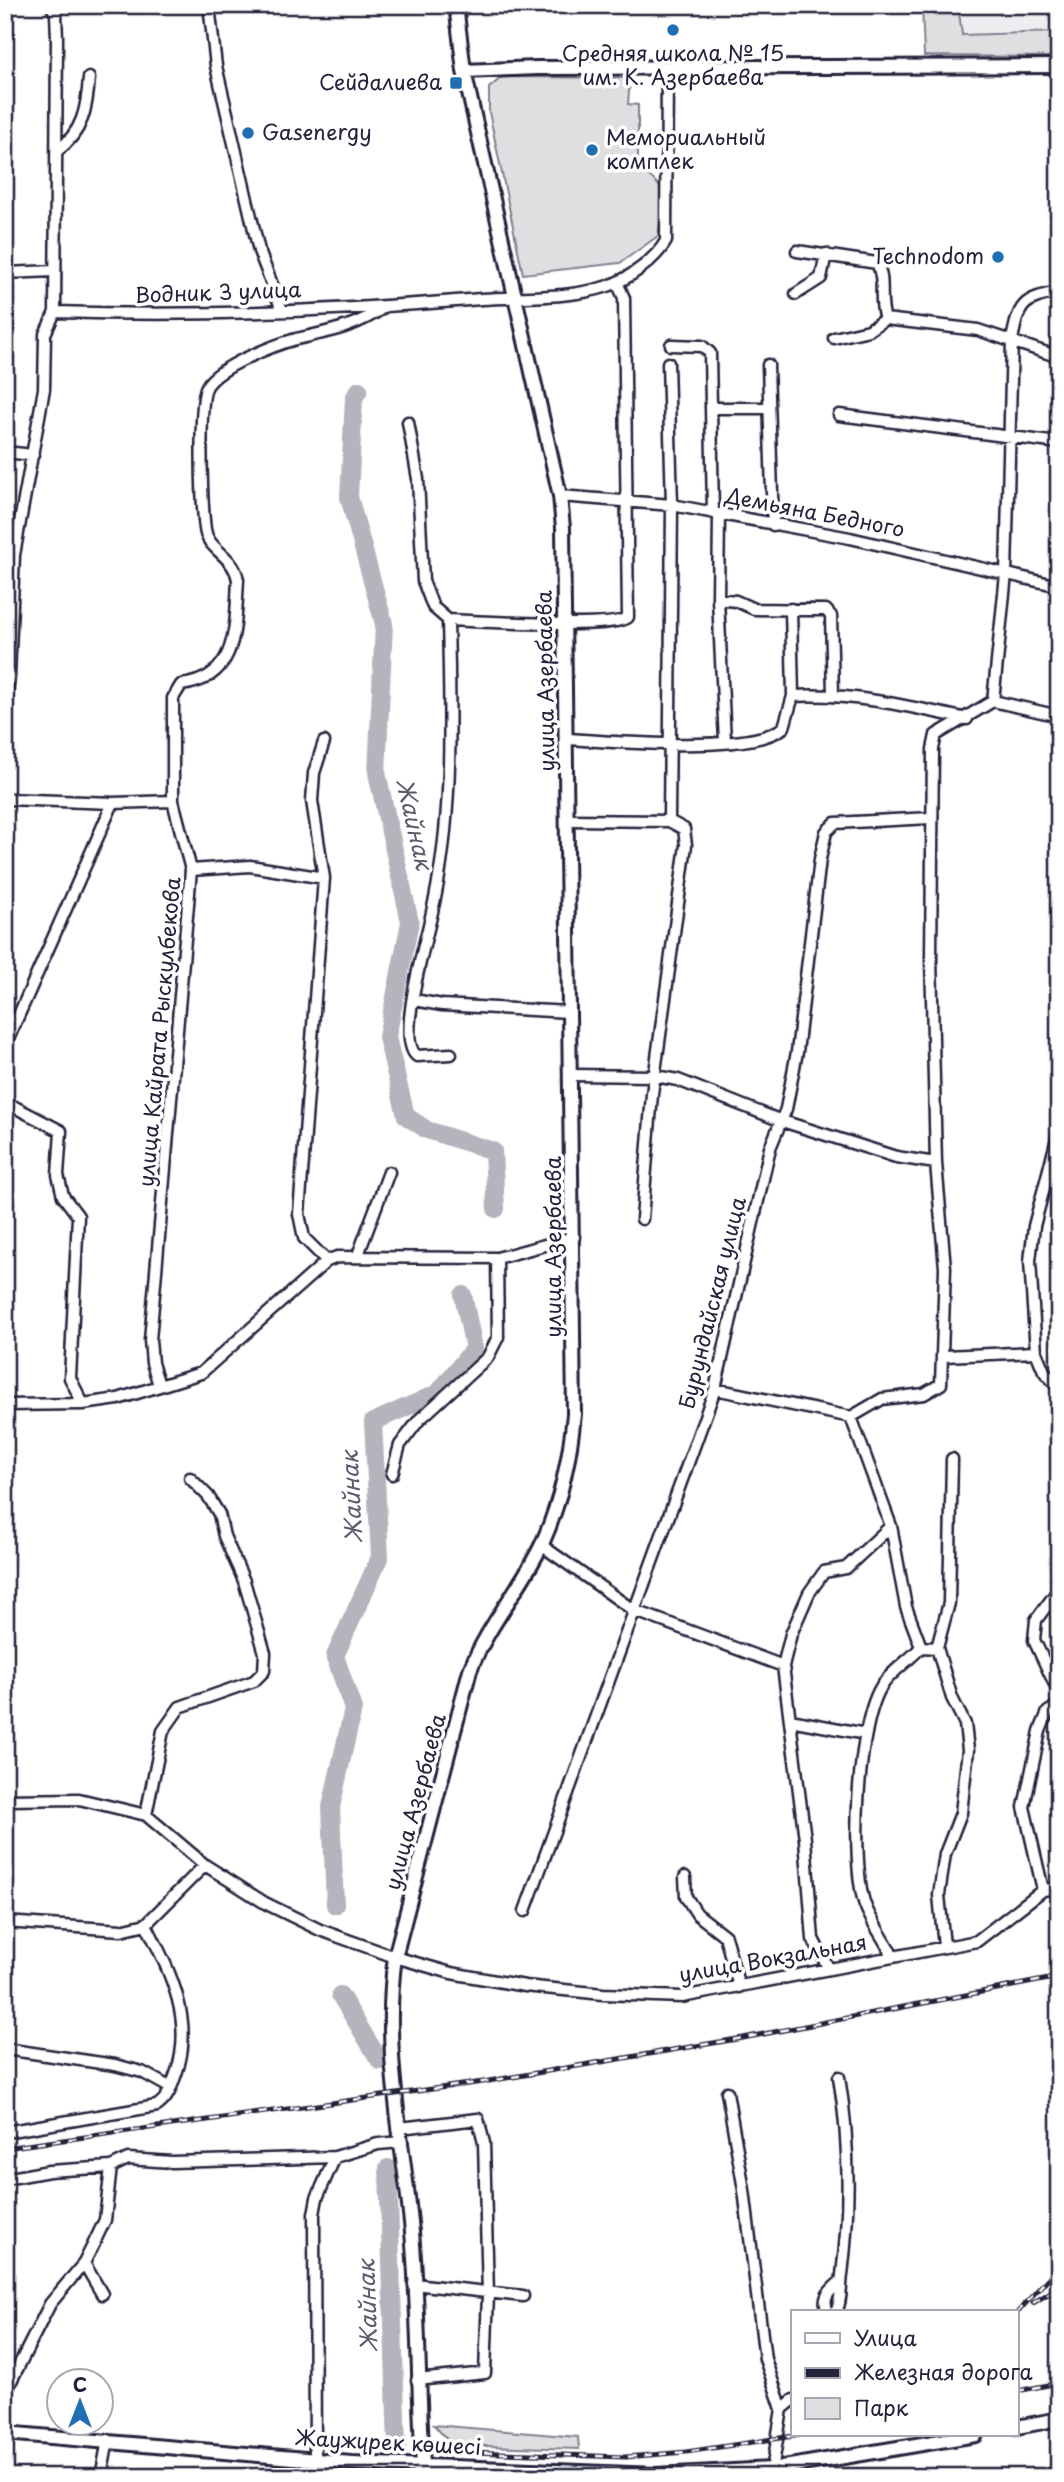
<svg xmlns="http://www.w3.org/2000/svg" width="1064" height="2482" viewBox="0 0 1064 2482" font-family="'Playpen Sans',sans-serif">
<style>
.built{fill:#eeeef1}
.green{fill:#dfdfe2;stroke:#80808e;stroke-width:2}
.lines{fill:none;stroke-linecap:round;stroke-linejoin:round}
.river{stroke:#b4b4bc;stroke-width:18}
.minor-casing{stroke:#22223b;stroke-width:15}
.major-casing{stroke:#22223b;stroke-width:18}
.minor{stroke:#fff;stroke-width:10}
.major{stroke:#fff;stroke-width:12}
.rail-casing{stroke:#22223b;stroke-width:5}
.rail{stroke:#fff;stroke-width:2.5;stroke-dasharray:8;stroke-linecap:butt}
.poi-dot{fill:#1f6fb2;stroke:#fff;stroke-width:2.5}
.labels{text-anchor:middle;stroke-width:7;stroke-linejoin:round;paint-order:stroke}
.poi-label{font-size:21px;fill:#22223b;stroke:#fff;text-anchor:end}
.street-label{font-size:21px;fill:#22223b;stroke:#fff}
.water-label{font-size:23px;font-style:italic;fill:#5c5c6f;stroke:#fff}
</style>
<rect width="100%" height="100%" fill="#fff"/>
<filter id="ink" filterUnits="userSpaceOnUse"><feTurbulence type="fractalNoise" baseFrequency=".0143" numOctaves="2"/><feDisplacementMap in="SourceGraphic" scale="14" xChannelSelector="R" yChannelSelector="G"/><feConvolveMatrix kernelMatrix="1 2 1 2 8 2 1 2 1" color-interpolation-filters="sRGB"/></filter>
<g filter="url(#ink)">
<path class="built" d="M 952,5 L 1059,5 L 1059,48 L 952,48 Z"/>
<path class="green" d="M 922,5 L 958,5 L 962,35 L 1059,32 L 1059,57 L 924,56 Z
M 502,77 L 630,78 L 628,104 L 638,105 L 638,169 C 673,189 663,200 658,236 L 620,263 L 523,274 L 489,112 L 489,88 Z
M 434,2425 L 578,2437 L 579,2449 L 452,2445 Z"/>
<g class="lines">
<path class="river" d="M 359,390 L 354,398 L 349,497 L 384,624 L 377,773 L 410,922 L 387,1037 L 406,1116 L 427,1130 L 493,1151 L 496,1209
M 335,1905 L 331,1807 L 353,1709 L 335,1656 L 380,1557 L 373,1422 L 438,1393 L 474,1348 L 463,1295
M 340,1995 L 380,2061
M 388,2168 L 397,2448"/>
<g class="minor-casing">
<path id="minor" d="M 51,5 L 56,14 L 57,38 L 55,312
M 209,5 L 216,66 L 259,251 L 282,310
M 57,151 C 83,132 87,108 89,78
M 797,251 L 877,263 C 886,281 878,301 885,319 L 978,330 L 1059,357
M 5,273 L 55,271
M 796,294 L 821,278 L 826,254
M 834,338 L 869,330 L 885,319
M 671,345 L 702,346 L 710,353 L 713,513
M 668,363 L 672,505 L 669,821
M 768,365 L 773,525
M 713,408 L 769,408
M 839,415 L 1059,443
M 408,422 L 418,479 L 423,581 L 433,607 L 448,620 C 450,716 454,818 432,912 C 427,938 395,1041 417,1056 L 451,1054
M 5,452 L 33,455
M 560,496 L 672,505 L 850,538 L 1059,586
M 719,516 L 718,599 L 725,741
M 718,599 L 736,601 L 754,609 L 826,610 L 831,616 L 833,694
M 791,609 L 793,696
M 448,620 C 475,621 615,630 628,617 L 624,298 L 617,282
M 993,701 L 1059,716
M 5,703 L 9,677 L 14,555 L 44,389 L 45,334 L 55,312 C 196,317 340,311 481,299 C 522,296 569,299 608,286 C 629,279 655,260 666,241 L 667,68
M 567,739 C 611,741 752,755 784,727 L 793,696 C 853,693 908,706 967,719
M 324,742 L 314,773 L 312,801 L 324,878 L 299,1214 L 304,1238 L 327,1261
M 5,799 L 113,803
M 568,820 L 669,821 L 684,829 L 686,845 L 652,1094 L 642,1219
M 191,870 L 250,866 L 324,878
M 414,1000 L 442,1005 L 569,1012
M 5,1046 L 113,803 L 173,801
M 571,1075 L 655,1076 L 678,1080 L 779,1120 L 896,1157 L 936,1163
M 5,1102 L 61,1131 L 58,1175 L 63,1196 L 78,1216 L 70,1378 L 83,1404
M 1059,1131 L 1034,1226 L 1030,1261 L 1036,1352 L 1044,1371 L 1059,1388
M 358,1255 L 389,1172
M 944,1356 L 1036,1352
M 159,1385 L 152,1363 L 150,1340 L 191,870 L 173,801 L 173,698 L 181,685 C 239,678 235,626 238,580 C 234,555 207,550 205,529 C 202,507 198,401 207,386 C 218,367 274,345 296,339 C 328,332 357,327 384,307
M 715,1389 L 851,1417 L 882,1399 L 924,1394 L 941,1384 L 945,1268 L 936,1163 L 931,957 L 933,749 L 936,735 L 993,701 L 1006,574 L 1012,340 C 1019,304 1022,299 1059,292
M 5,1405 L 83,1404 L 118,1399 L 201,1373 L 327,1261 L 337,1257 L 497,1258 L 574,1237
M 851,1417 L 891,1526 L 906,1607 L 921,1647
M 392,1474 L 400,1445 L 419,1420 L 488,1357 L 498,1337 L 497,1258
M 541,1545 L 633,1610 L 783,1666
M 1059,1589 L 1036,1620 L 1034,1640 L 1059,1693
M 937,1648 L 949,1603 L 952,1459
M 790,1720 L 866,1734
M 5,1800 L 79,1799 L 146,1815 L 205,1865 L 265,1903 L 320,1930 L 395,1957 L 451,1973 L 525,1986 L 603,1994 L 682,1997 L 977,1941 L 1043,1890 L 1059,1888
M 146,1815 L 163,1731 L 180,1707 L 254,1681 L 264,1671 L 265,1653 L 244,1581 L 224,1536 L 219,1514 L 208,1496 L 190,1478
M 685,1877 L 686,1897 L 697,1914 L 725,1936 L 739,1987
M 1043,1890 L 1024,1807 L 1040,1731 L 1048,1712 L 1059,1705
M 525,1911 L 715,1389 L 770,1148 L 786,1109 L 797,1052 L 820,859 L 826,832 L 835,823 L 931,818
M 5,1922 L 121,1930 L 146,1924 L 205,1865
M 893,1957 C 885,1939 871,1922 865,1905 C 850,1864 857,1719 883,1684 C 893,1670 910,1660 921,1647 L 937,1648 L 952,1698 L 965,1724 L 968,1750 L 961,1813 L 945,1854 L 939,1895 L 944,1946
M 829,1969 L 813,1939 L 805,1839 L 783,1666 L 791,1634 L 809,1593 L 824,1572 L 846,1568 L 891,1526
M 5,2049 L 115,2065 L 142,2072 L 171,2088
M 727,2092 L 744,2190 L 765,2359 L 782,2409 L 771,2477
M 400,2128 L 478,2119 L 484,2143 L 488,2294 L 485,2373 L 417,2380
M 5,2132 L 157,2106 C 169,2098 171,2087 176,2074 C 195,2020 170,1972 146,1924
M 5,2179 L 49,2171 L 111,2167 L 128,2159 L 172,2162 L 335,2157 L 378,2144 L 402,2142
M 84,2263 L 102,2294
M 414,2284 L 523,2296
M 828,2312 C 821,2297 830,2291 841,2281
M 836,2312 C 842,2301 840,2288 842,2275 C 850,2209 850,2143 839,2077
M 5,2393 L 50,2304 L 84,2263 L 93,2245 L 105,2220 L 111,2167
M 782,2409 L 793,2400
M 315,2460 L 314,2214 L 317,2198 L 335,2157
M 857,2476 L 858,2477
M 101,2477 L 108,2440"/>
</g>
<g class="major-casing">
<path id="major" d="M 464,71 L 537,68 L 1059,66
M 1017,2427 L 1059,2419
M 5,2433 L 351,2463 L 656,2475 L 772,2469 L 976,2435
M 423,2465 C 418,2388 419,2309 412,2232 C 403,2142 382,2048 395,1957 L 470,1670 C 488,1625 521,1588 542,1544 C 560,1504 570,1457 574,1414 L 563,528 L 560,496 L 464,71 L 456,5"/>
</g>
<use href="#minor" class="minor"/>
<use href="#major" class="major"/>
<g class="rail-casing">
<path id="rail" d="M 5,2148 L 483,2082 L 743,2038 L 1059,1977
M 1033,2303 L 1059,2287
M 1017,2313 L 1059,2266
M 1017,2391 L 1059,2383
M 468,2452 L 626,2457 L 686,2452 L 800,2435"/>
</g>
<use href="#rail" class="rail"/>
</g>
</g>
<g class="poi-dot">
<circle cx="673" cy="30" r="7"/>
<rect x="449" y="76" width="14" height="14" rx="3.5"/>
<circle cx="248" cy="133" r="7"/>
<circle cx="592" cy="150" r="7"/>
<circle cx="998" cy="257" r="7"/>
</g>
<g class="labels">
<g class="poi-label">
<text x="673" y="61" text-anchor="middle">Средняя школа № 15<tspan x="673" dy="24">им. К. Азербаева</tspan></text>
<text x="442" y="90">Сейдалиева</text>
<text x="262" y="140" text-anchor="start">Gasenergy</text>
<text x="606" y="145" text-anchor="start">Мемориальный<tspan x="606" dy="24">комплек</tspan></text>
<text x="984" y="264">Technodom</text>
</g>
<g class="street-label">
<text transform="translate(218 293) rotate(-2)" y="7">Водник 3 улица</text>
<text transform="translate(815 513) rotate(11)" y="7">Демьяна Бедного</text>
<text transform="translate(546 681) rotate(-91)" y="7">улица Азербаева</text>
<text transform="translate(160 1032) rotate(-85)" y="7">улица Кайрата Рыскулбекова</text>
<text transform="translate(554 1247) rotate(-90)" y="7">улица Азербаева</text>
<text transform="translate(713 1303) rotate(-76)" y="7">Бурундайская улица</text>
<text transform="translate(416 1802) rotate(-75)" y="7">улица Азербаева</text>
<text transform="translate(773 1959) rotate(-10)" y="7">улица Вокзальная</text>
<text transform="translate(388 2443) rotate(3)" y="7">Жаужүрек көшесі</text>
</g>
<g class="water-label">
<text transform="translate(414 824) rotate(77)" y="8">Жайнак</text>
<text transform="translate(352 1497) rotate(-93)" y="8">Жайнак</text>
<text transform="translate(368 2306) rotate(-92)" y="8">Жайнак</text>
</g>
</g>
<rect width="1064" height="2482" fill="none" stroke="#fff" stroke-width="28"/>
<rect x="14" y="14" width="1036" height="2454" fill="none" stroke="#22223b" stroke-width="2.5" filter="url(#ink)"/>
<rect x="791" y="2310" width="228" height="126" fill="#ffffff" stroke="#a7a7b1" stroke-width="2"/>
<rect x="805" y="2333" width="35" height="10" fill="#ffffff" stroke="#a7a7b1" stroke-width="2"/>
<text x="854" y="2346" font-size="21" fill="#22223b">Улица</text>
<rect x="805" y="2368" width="35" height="10" fill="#22223b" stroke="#a7a7b1" stroke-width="2"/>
<text x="854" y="2380" font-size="21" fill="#22223b">Железная дорога</text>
<rect x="805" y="2398" width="35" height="21" fill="#dfdfe2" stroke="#a7a7b1" stroke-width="2"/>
<text x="854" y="2416" font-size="21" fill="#22223b">Парк</text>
<g transform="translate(80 2402)"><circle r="33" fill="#ffffff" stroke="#a7a7b1" stroke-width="2"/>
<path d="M0-5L12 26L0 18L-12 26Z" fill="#1f6fb2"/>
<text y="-10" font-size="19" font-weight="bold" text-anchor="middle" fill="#22223b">С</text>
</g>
</svg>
